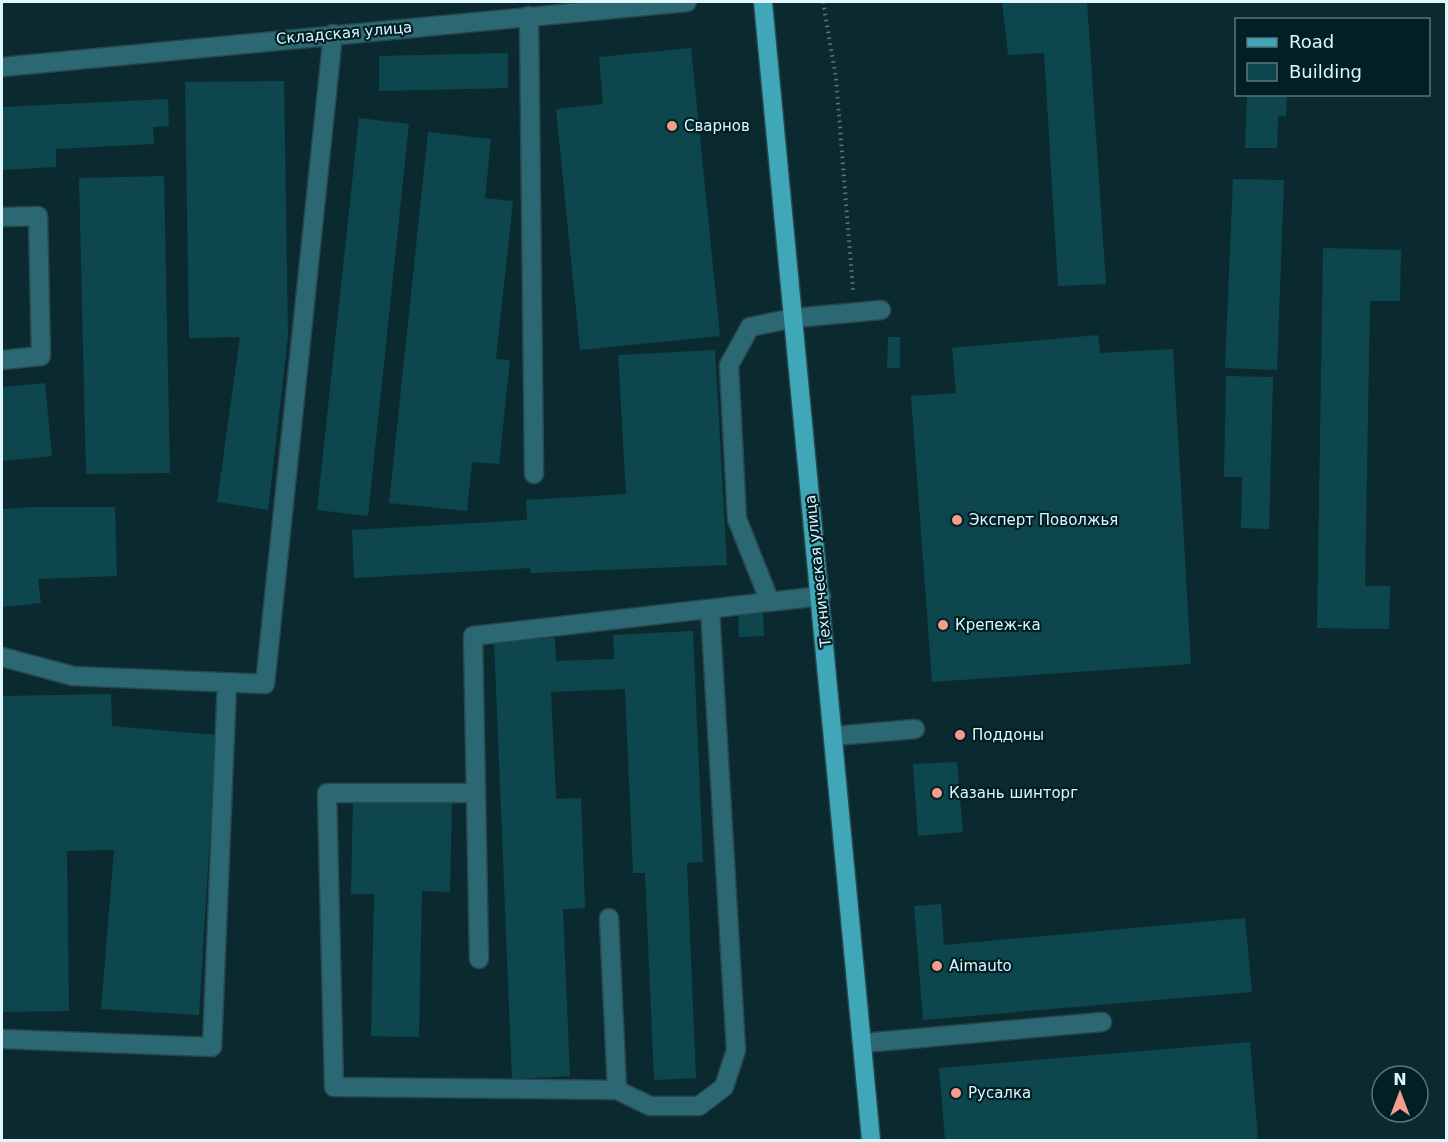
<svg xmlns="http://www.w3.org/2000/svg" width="1448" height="1142" viewBox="0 0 1448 1142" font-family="'DejaVu Sans',sans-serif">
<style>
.building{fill:#0e464e}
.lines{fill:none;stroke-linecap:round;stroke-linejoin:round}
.minor-casing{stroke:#28474d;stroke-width:21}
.major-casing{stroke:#28474d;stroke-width:21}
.path{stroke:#5b787d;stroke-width:4;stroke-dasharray:1.5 4.5;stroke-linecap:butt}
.minor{stroke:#2c6873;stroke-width:18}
.major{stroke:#3fa7b8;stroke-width:18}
.poi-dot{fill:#f49d8d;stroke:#012026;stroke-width:2}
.labels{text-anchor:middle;stroke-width:4.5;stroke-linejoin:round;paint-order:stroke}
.street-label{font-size:15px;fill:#ddf7fc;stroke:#012026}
.poi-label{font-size:15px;fill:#ddf7fc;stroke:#012026;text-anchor:start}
</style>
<rect width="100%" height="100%" fill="#0b2a30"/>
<path class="building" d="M 1002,2 L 1087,2 L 1106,284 L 1058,286 L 1044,53 L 1008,55 Z
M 691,48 L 720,336 L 580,350 L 556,109 L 603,104 L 599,57 Z
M 508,53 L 508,88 L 379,91 L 379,56 Z
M 284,81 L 288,337 L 268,510 L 217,502 L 240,337 L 189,338 L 185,82 Z
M 1247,94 L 1287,94 L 1286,116 L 1278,116 L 1277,148 L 1245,148 Z
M 168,99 L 169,126 L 153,127 L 154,144 L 56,149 L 56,167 L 2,170 L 2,107 Z
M 359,118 L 409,124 L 368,516 L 317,510 Z
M 428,132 L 491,139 L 485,198 L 513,201 L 496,359 L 510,360 L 499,464 L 472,462 L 467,511 L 389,503 Z
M 164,176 L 170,473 L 86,474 L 79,178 Z
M 1233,179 L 1284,180 L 1277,370 L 1225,368 Z
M 1323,248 L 1401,250 L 1400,301 L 1370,301 L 1365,586 L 1390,586 L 1389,629 L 1317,628 Z
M 1098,335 L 1100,353 L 1173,349 L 1191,664 L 932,682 L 911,396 L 956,393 L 952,348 Z
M 888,337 L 900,337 L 900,368 L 887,368 Z
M 715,350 L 727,565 L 531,573 L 530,568 L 354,578 L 352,530 L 527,520 L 526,500 L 626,494 L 618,355 Z
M 1226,376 L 1273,377 L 1269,529 L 1241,528 L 1242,477 L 1224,477 Z
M 45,383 L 52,456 L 2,461 L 2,387 Z
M 33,507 L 115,507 L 117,576 L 38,579 L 41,603 L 2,607 L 2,509 Z
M 763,611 L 764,636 L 739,637 L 738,612 Z
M 693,631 L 703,862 L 687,863 L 696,1078 L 654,1080 L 645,873 L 633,873 L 625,689 L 551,692 L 556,799 L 581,798 L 585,908 L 563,909 L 570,1076 L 512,1079 L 494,640 L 555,638 L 556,661 L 614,659 L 613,635 Z
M 111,694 L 112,726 L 216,735 L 199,1015 L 101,1009 L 114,850 L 67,851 L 69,1011 L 2,1012 L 2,696 Z
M 957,762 L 963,832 L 918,836 L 913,764 Z
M 353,796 L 452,798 L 450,892 L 422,891 L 419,1037 L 371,1036 L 374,894 L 351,894 Z
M 941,904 L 944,945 L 1245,918 L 1252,992 L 923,1020 L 914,906 Z
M 1250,1042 L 1258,1140 L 945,1140 L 939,1068 Z"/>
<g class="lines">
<g class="minor-casing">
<path id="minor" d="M 529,16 L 534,474
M 2,67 L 687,2
M 2,217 L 38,216 L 41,356 L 2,360
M 770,602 L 737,519 L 729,365 L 750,327 L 794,318 L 881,310
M 2,657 L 73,676 L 265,684 L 333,34
M 834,736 L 915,729
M 476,793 L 327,793 L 334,1087 L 617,1090
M 609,918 L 617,1090 L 650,1106 L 699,1106 L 724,1087 L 736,1050 L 710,609
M 479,959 L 473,636 L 821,596
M 2,1039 L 212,1047 L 227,683
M 863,1043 L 1102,1022"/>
</g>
<g class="major-casing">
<path id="major" d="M 763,2 L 871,1140"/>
</g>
<path class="path" d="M 823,2 L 836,78 L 853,290"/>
<use href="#minor" class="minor"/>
<use href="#major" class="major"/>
</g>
<g class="poi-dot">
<circle cx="672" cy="126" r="6"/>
<circle cx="957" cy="520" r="6"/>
<circle cx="943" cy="625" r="6"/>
<circle cx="960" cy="735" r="6"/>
<circle cx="937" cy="793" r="6"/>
<circle cx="937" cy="966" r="6"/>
<circle cx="956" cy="1093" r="6"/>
</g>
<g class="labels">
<g class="street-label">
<text transform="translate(344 33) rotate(-5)" y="5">Складская улица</text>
<text transform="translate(818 571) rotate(-96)" y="5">Техническая улица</text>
</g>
<g class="poi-label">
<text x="684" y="131">Сварнов</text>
<text x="969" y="525">Эксперт Поволжья</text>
<text x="955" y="630">Крепеж-ка</text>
<text x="972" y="740">Поддоны</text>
<text x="949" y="798">Казань шинторг</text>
<text x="949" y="971">Aimauto</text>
<text x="968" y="1098">Русалка</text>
</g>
</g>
<rect width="1448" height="1142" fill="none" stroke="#ddf7fc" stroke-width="6"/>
<rect x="1235" y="18" width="195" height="78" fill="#012026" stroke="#59767c" stroke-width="1.5"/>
<rect x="1247" y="38" width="30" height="9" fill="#3fa7b8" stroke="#59767c" stroke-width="1.5"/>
<text x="1289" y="48" font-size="18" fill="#ddf7fc">Road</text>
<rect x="1247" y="63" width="30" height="18" fill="#0e464e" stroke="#59767c" stroke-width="1.5"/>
<text x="1289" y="78" font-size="18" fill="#ddf7fc">Building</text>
<g transform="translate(1400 1094)"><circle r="28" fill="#012026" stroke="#59767c" stroke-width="1.5"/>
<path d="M0-4.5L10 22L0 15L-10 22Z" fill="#f49d8d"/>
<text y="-9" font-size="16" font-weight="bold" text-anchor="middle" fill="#ddf7fc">N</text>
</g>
</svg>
